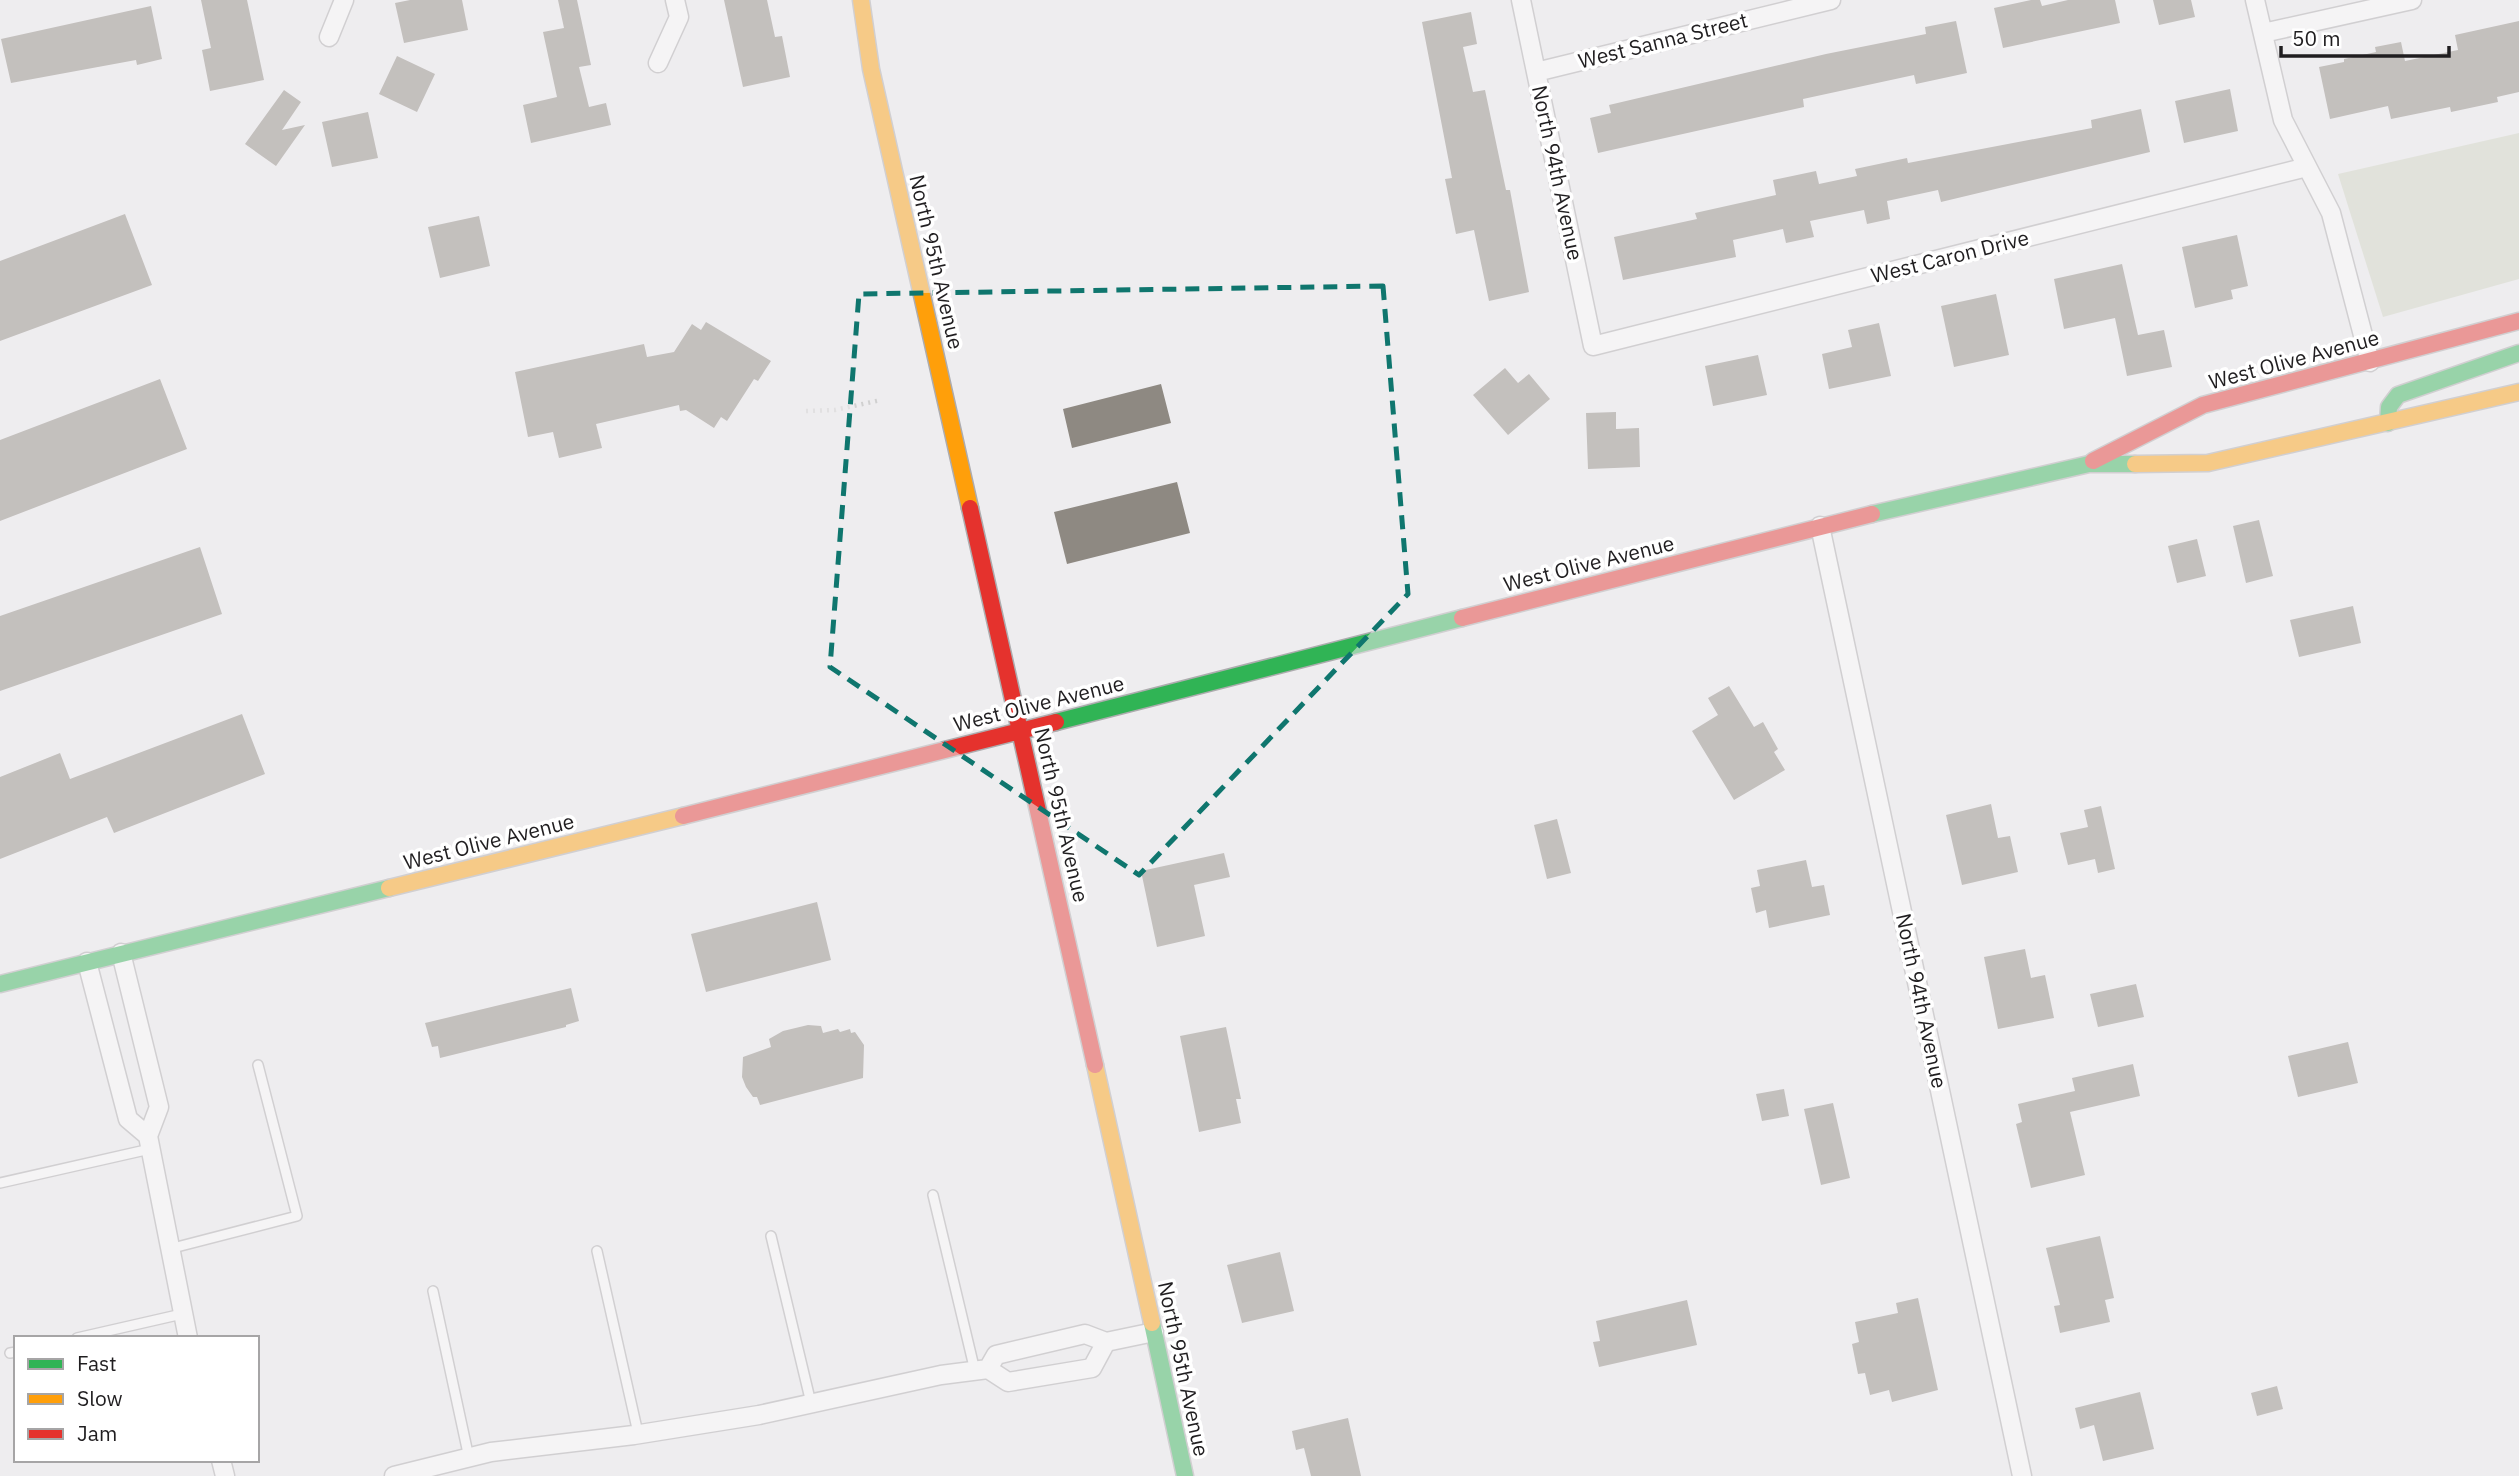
<svg xmlns="http://www.w3.org/2000/svg" width="2519" height="1476" viewBox="0 0 2519 1476" font-family="'IBM Plex Sans',sans-serif">
<style>
.green{fill:#d0d6c4}
.building{fill:#8e8982}
.lines{fill:none;stroke-linecap:round;stroke-linejoin:round}
.lane-casing{stroke:#adacae;stroke-width:12}
.street-casing{stroke:#adacae;stroke-width:21}
.fast-casing{stroke:#adacae;stroke-width:19}
.slow-casing{stroke:#adacae;stroke-width:19}
.jam-casing{stroke:#adacae;stroke-width:19}
.path{stroke:#d0d0d0;stroke-width:4.5;stroke-dasharray:2 5;stroke-linecap:butt}
.lane{stroke:#fcfcfd;stroke-width:9}
.street{stroke:#fcfcfd;stroke-width:18}
.fast{stroke:#30b455;stroke-width:16}
.slow{stroke:#ff9f0a;stroke-width:16}
.jam{stroke:#e5322d;stroke-width:16}
.marked{fill:none;stroke:#0f766e;stroke-width:5;stroke-dasharray:14 9;stroke-linejoin:round}
.labels{text-anchor:middle;stroke-width:7;stroke-linejoin:round;paint-order:stroke}
.street-label{font-size:21px;fill:#201e20;stroke:#fff}
</style>
<rect width="100%" height="100%" fill="#eeedef"/>
<path class="green" d="M 2519,133 L 2519,279 L 2383,317 L 2338,174 Z"/>
<path class="building" d="M 201,0 L 247,0 L 264,80 L 210,91 L 202,50 L 211,48 Z
M 410,0 L 462,0 L 468,30 L 404,43 L 395,3 Z
M 558,0 L 577,0 L 591,65 L 579,67 L 589,107 L 606,103 L 611,125 L 531,143 L 523,105 L 557,97 L 543,32 L 564,28 Z
M 724,0 L 767,0 L 775,37 L 782,36 L 790,77 L 743,87 Z
M 2031,0 L 2040,0 L 2042,6 L 2068,0 L 2115,0 L 2120,23 L 2003,48 L 1994,8 Z
M 2153,0 L 2191,0 L 2195,17 L 2159,25 Z
M 151,6 L 162,59 L 137,65 L 136,60 L 11,83 L 1,39 Z
M 1471,12 L 1477,44 L 1463,47 L 1473,92 L 1485,90 L 1506,190 L 1510,190 L 1529,292 L 1489,301 L 1474,230 L 1456,234 L 1445,179 L 1452,178 L 1422,22 Z
M 1956,21 L 1967,73 L 1916,84 L 1914,75 L 1803,99 L 1804,107 L 1598,153 L 1590,118 L 1611,113 L 1609,105 L 1826,54 L 1926,34 L 1925,27 Z
M 2519,21 L 2519,92 L 2497,97 L 2498,102 L 2451,112 L 2450,107 L 2391,119 L 2388,106 L 2330,119 L 2319,67 L 2344,62 L 2344,59 L 2376,52 L 2375,47 L 2401,42 L 2405,61 L 2458,50 L 2455,35 Z
M 397,56 L 435,74 L 417,112 L 379,94 Z
M 2230,89 L 2238,131 L 2184,143 L 2175,101 Z
M 284,90 L 301,102 L 282,130 L 305,125 L 276,166 L 245,144 Z
M 2141,109 L 2150,152 L 1941,202 L 1938,190 L 1887,201 L 1890,219 L 1867,224 L 1864,210 L 1810,221 L 1814,237 L 1786,243 L 1783,229 L 1733,240 L 1736,257 L 1623,280 L 1614,237 L 1697,219 L 1695,213 L 1776,195 L 1773,180 L 1816,171 L 1819,184 L 1857,176 L 1855,169 L 1907,158 L 1908,163 L 2092,128 L 2091,120 Z
M 368,112 L 378,158 L 332,167 L 322,122 Z
M 125,214 L 152,285 L 0,341 L 0,261 Z
M 479,216 L 490,266 L 440,278 L 428,227 Z
M 2237,235 L 2248,286 L 2231,290 L 2233,299 L 2195,308 L 2182,247 Z
M 2122,264 L 2138,335 L 2164,330 L 2172,367 L 2127,376 L 2115,318 L 2064,329 L 2054,279 Z
M 1996,294 L 2009,355 L 1954,367 L 1941,306 Z
M 706,322 L 771,361 L 758,381 L 754,379 L 727,421 L 721,417 L 714,428 L 686,410 L 680,411 L 679,405 L 596,424 L 602,448 L 559,458 L 553,432 L 528,437 L 515,372 L 644,344 L 647,357 L 674,352 L 692,324 L 701,330 Z
M 1879,323 L 1891,376 L 1829,389 L 1822,354 L 1852,347 L 1848,330 Z
M 1758,355 L 1767,395 L 1713,406 L 1705,366 Z
M 1505,368 L 1518,383 L 1529,374 L 1550,399 L 1508,435 L 1473,395 Z
M 160,379 L 187,449 L 0,521 L 0,440 Z
M 1161,384 L 1171,423 L 1072,448 L 1063,409 Z
M 1616,412 L 1616,429 L 1639,428 L 1640,467 L 1588,469 L 1586,413 Z
M 1177,482 L 1190,533 L 1067,564 L 1054,512 Z
M 2259,520 L 2273,576 L 2246,583 L 2233,526 Z
M 2197,539 L 2206,576 L 2177,583 L 2168,546 Z
M 200,547 L 222,614 L 0,691 L 0,616 Z
M 2353,606 L 2361,643 L 2299,657 L 2290,620 Z
M 1729,686 L 1754,727 L 1763,722 L 1778,749 L 1774,752 L 1785,770 L 1734,800 L 1692,731 L 1718,715 L 1708,698 Z
M 242,714 L 265,774 L 114,833 L 107,817 L 0,859 L 0,777 L 60,753 L 70,779 Z
M 1991,804 L 1998,838 L 2010,836 L 2018,872 L 1962,885 L 1946,815 Z
M 2101,806 L 2115,869 L 2098,873 L 2095,859 L 2068,865 L 2060,833 L 2088,827 L 2084,810 Z
M 1557,819 L 1571,873 L 1547,879 L 1534,825 Z
M 1224,853 L 1230,877 L 1194,885 L 1205,936 L 1157,947 L 1141,871 Z
M 1806,860 L 1812,887 L 1824,885 L 1830,915 L 1769,928 L 1766,910 L 1756,913 L 1751,888 L 1760,886 L 1757,870 Z
M 817,902 L 831,960 L 706,992 L 691,934 Z
M 2025,949 L 2031,978 L 2045,975 L 2054,1018 L 1998,1029 L 1984,957 Z
M 2136,984 L 2144,1017 L 2098,1027 L 2090,994 Z
M 571,988 L 579,1021 L 566,1025 L 566,1027 L 440,1058 L 438,1046 L 432,1047 L 425,1023 Z
M 808,1025 L 821,1026 L 823,1033 L 838,1029 L 840,1032 L 850,1029 L 851,1033 L 855,1032 L 864,1045 L 863,1078 L 760,1105 L 757,1097 L 753,1097 L 746,1087 L 742,1077 L 743,1057 L 771,1047 L 769,1039 L 783,1031 Z
M 1226,1027 L 1241,1099 L 1236,1099 L 1241,1123 L 1199,1132 L 1180,1036 Z
M 2348,1042 L 2358,1083 L 2298,1097 L 2288,1056 Z
M 2133,1064 L 2140,1096 L 2070,1112 L 2085,1175 L 2031,1188 L 2016,1124 L 2022,1122 L 2018,1104 L 2075,1091 L 2072,1078 Z
M 1784,1089 L 1789,1116 L 1762,1121 L 1756,1094 Z
M 1833,1103 L 1850,1178 L 1821,1185 L 1804,1109 Z
M 2100,1236 L 2114,1298 L 2105,1300 L 2110,1322 L 2060,1333 L 2054,1306 L 2060,1305 L 2046,1248 Z
M 1280,1252 L 1294,1311 L 1242,1323 L 1227,1265 Z
M 1918,1298 L 1938,1390 L 1892,1402 L 1889,1390 L 1870,1395 L 1865,1373 L 1858,1374 L 1852,1344 L 1859,1342 L 1855,1322 L 1898,1313 L 1896,1303 Z
M 1687,1300 L 1697,1345 L 1599,1367 L 1593,1342 L 1600,1341 L 1596,1321 Z
M 2277,1386 L 2283,1409 L 2257,1416 L 2251,1393 Z
M 2140,1392 L 2154,1449 L 2103,1461 L 2094,1425 L 2080,1429 L 2075,1408 Z
M 1348,1418 L 1361,1476 L 1311,1476 L 1304,1448 L 1296,1450 L 1292,1431 Z"/>
<g class="lines">
<g class="lane-casing">
<path id="lane" d="M 0,1183 L 150,1149
M 933,1195 L 975,1371
M 771,1236 L 811,1403
M 169,1249 L 297,1216 L 258,1065
M 597,1251 L 638,1433
M 433,1291 L 469,1458
M 77,1338 L 182,1314
M 10,1353 L 16,1352"/>
</g>
<g class="street-casing">
<path id="street" d="M 1521,0 L 1593,346 L 2307,167
M 2255,0 L 2283,120 L 2331,213 L 2370,362
M 2263,33 L 2412,0
M 329,37 L 344,0
M 658,63 L 679,17 L 675,0
M 1536,72 L 1831,0
M 1820,526 L 2022,1476
M 121,953 L 159,1107 L 148,1136 L 188,1338
M 87,962 L 128,1119 L 148,1136
M 988,1369 L 996,1355 L 1085,1334 L 1106,1342 L 1154,1332
M 221,1460 L 225,1476
M 394,1476 L 491,1452 L 634,1435 L 759,1415 L 941,1375 L 988,1369 L 1008,1382 L 1092,1368 L 1106,1342"/>
</g>
<g class="fast-casing">
<path id="fast" d="M 2388,423 L 2389,407 L 2398,395 L 2519,353
M 1872,514 L 2089,464 L 2135,464
M 1056,722 L 1462,618
M 0,984 L 389,888
M 1152,1323 L 1185,1476"/>
</g>
<g class="slow-casing">
<path id="slow" d="M 861,0 L 871,69 L 970,508
M 2135,464 L 2208,463 L 2519,392
M 389,888 L 683,816
M 1095,1065 L 1152,1323"/>
</g>
<g class="jam-casing">
<path id="jam" d="M 2093,461 L 2203,405 L 2519,321
M 970,508 L 1095,1065
M 1462,618 L 1872,514
M 683,816 L 1056,722"/>
</g>
<path class="path" d="M 806,411 L 835,410 L 881,400"/>
<use href="#lane" class="lane"/>
<use href="#street" class="street"/>
<use href="#fast" class="fast"/>
<use href="#slow" class="slow"/>
<use href="#jam" class="jam"/>
</g>
<path d="M0 0H2519V1476H0ZM 1383,286 L 1408,594 L 1139,875 L 830,667 L 859,294 Z" fill="#eeedef" fill-opacity=".55" fill-rule="evenodd"/>
<path class="marked" d="M 1383,286 L 1408,594 L 1139,875 L 830,667 L 859,294 Z"/>
<g class="labels">
<g class="street-label">
<text transform="translate(1663 41) rotate(-14)" y="7">West Sanna Street</text>
<text transform="translate(1557 173) rotate(78)" y="7">North 94th Avenue</text>
<text transform="translate(1950 257) rotate(-14)" y="7">West Caron Drive</text>
<text transform="translate(936 262) rotate(77)" y="7">North 95th Avenue</text>
<text transform="translate(2294 360) rotate(-15)" y="7">West Olive Avenue</text>
<text transform="translate(1589 564) rotate(-14)" y="7">West Olive Avenue</text>
<text transform="translate(1039 704) rotate(-14)" y="7">West Olive Avenue</text>
<text transform="translate(1061 815) rotate(77)" y="7">North 95th Avenue</text>
<text transform="translate(489 842) rotate(-14)" y="7">West Olive Avenue</text>
<text transform="translate(1921 1001) rotate(78)" y="7">North 94th Avenue</text>
<text transform="translate(1183 1369) rotate(78)" y="7">North 95th Avenue</text>
</g>
</g>
<rect x="14" y="1336" width="245" height="126" fill="#ffffff" stroke="#a6a5a6" stroke-width="2"/>
<rect x="28" y="1359" width="35" height="10" fill="#30b455" stroke="#a6a5a6" stroke-width="2"/>
<text x="77" y="1371" font-size="21" fill="#201e20">Fast</text>
<rect x="28" y="1394" width="35" height="10" fill="#ff9f0a" stroke="#a6a5a6" stroke-width="2"/>
<text x="77" y="1406" font-size="21" fill="#201e20">Slow</text>
<rect x="28" y="1429" width="35" height="10" fill="#e5322d" stroke="#a6a5a6" stroke-width="2"/>
<text x="77" y="1441" font-size="21" fill="#201e20">Jam</text>
<path d="M2281 46v10h168v-10" fill="none" stroke="#201e20" stroke-width="3.5"/>
<text x="2292" y="46" font-size="21" fill="#201e20" stroke="#ffffff" stroke-width="5" paint-order="stroke">50 m</text>
</svg>
